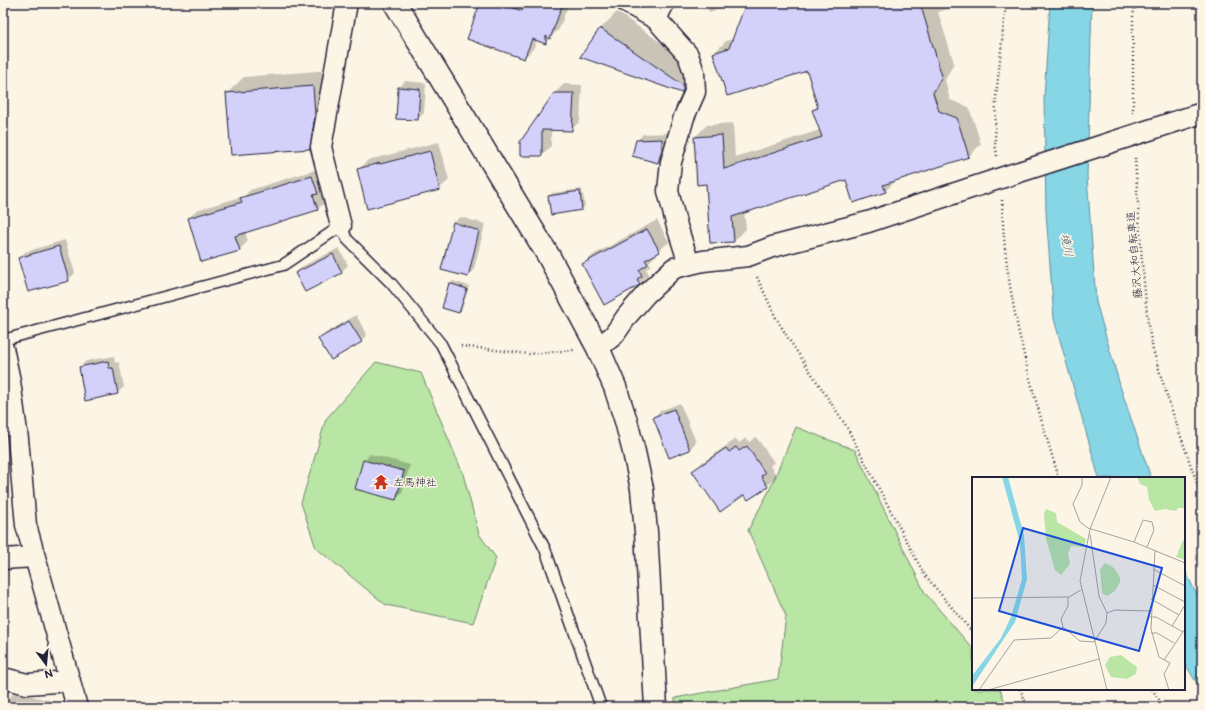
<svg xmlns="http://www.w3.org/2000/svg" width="1205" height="710" viewBox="0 0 1205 710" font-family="'Balsamiq Sans','Klee One',sans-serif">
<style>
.green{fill:#b9e6a4;stroke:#6e8470}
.water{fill:#87d6e5;stroke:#5f8ea1}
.shadow{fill:#0003}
.building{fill:#d3d1fa;stroke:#22223b}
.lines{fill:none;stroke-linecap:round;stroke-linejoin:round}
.lane-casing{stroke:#22223b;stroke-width:13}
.street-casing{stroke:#22223b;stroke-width:23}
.secondary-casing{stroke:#22223b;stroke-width:25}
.path{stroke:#22223b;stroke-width:2.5;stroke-dasharray:1 3;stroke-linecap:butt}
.lane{stroke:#fcf5e5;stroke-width:10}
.street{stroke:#fcf5e5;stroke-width:20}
.secondary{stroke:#fcf5e5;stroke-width:22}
.labels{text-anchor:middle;stroke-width:3;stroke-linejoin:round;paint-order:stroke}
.street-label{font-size:11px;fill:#22223b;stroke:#fcf5e5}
.poi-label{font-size:11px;fill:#22223b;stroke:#fcf5e5;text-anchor:start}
.water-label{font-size:12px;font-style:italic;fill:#40586e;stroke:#fcf5e5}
.inset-road{fill:none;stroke:#a5a1a1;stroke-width:1}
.view{fill:#1d4ed8;fill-opacity:0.15;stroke:#1d4ed8;stroke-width:2}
.inset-edge{fill:none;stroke:#22223b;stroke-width:2}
</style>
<rect width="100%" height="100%" fill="#fcf5e5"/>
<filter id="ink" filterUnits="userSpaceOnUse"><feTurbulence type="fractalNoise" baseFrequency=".025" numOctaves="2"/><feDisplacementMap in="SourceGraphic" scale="8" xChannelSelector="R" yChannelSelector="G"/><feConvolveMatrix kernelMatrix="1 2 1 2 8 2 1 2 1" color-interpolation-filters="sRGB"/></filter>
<g filter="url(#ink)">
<path class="green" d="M 376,362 L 421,373 L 463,474 L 479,534 L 496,558 L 473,623 L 386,605 L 316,548 L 301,503 L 326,419 Z
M 796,427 L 855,450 L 925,593 L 973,649 L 973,689 L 1000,689 L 1007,707 L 675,707 L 675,698 L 778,679 L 786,616 L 748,530 L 769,491 Z"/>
<path class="water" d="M 1050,3 L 1092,3 L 1087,176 L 1096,302 L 1121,389 L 1151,478 L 1099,478 L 1054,319 L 1046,212 L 1044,98 Z
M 1184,568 L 1194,589 L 1202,603 L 1202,692 L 1184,662 Z"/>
<path class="shadow" d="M 481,3 L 569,3 L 559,29 L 545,43 L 537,40 L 533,49 L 524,58 Z
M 706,3 L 738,3 L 709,12 Z
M 747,3 L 963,3 L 961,5 L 938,12 L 954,63 L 945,80 L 950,100 L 969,107 L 981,144 L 969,156 L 897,180 L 885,191 L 846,179 L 744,212 L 746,229 L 734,241 L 707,183 L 695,137 L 707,125 L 733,123 L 735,157 L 820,130 L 814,110 L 818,105 L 807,70 L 714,53 L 726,41 L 733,39 Z
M 617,12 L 699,69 L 698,76 L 682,92 L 581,56 L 601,28 Z
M 329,70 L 326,132 L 309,148 L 227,93 L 244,77 Z
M 405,81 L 426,83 L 424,113 L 418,119 L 399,88 Z
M 564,84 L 582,85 L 580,121 L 571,130 L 551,129 L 551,146 L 542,155 L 521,155 L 555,93 Z
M 668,133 L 668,142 L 664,156 L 658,162 L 637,141 L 643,134 Z
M 439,142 L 449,180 L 439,189 L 358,170 L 368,160 Z
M 321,168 L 326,201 L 318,209 L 245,232 L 248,241 L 239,250 L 189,218 L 197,210 L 244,196 L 250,190 Z
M 582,189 L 585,206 L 582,209 L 549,196 L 552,193 Z
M 460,217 L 485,224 L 474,269 L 468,276 L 454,223 Z
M 657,220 L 669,242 L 656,253 L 657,254 L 649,262 L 651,265 L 646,269 L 649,274 L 639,283 L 583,265 L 593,255 Z
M 65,240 L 75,273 L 68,280 L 19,258 L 25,252 Z
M 339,248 L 348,265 L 341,272 L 296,273 L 303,266 Z
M 453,281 L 469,286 L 462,309 L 459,312 L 450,284 Z
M 356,315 L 367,335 L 361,341 L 320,340 L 326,333 Z
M 114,356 L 115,363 L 119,362 L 124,387 L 117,393 L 80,367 L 86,361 Z
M 680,403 L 696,442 L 690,449 L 670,457 L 654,417 L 660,411 Z
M 756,437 L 774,462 L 770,466 L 777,476 L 767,486 L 748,499 L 744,494 L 693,472 L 703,462 L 736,439 L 739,443 L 746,438 L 749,442 Z
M 370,454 L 410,465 L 402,493 L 396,499 L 364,461 Z
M 15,692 L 72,706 L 72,707 L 5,707 L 7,700 Z"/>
<path class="building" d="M 480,3 L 500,3 L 522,11 L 524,3 L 563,3 L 550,39 L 546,36 L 546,44 L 532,39 L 524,59 L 467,39 Z
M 746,3 L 920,3 L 942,76 L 933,93 L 939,111 L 957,118 L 969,157 L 883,185 L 886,192 L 853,203 L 846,180 L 732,217 L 734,242 L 710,243 L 706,184 L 697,185 L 694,137 L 722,135 L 724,169 L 822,137 L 812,110 L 818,108 L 807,71 L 727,96 L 713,53 L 729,48 Z
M 600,28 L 683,85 L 683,90 L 682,93 L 580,57 Z
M 313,86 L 315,115 L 310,149 L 231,155 L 226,93 Z
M 398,87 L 420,89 L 418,120 L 396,119 Z
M 554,93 L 574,93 L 572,131 L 542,130 L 542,156 L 520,156 L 520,142 Z
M 662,139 L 662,149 L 658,163 L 632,156 L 636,140 Z
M 430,151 L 440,190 L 367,209 L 357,169 L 380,163 L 380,164 Z
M 312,176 L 318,194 L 313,195 L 318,210 L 235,236 L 240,251 L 201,262 L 188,218 L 242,202 L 240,198 Z
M 580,191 L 582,210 L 551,215 L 548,196 Z
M 453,222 L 479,231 L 468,277 L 441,270 Z
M 647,229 L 660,252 L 645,260 L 648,264 L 639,270 L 642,276 L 637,279 L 640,284 L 638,286 L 604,305 L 582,264 Z
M 59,246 L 69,281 L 28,292 L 18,258 Z
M 333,254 L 342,273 L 305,292 L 295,273 Z
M 449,283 L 467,289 L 459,313 L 442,308 Z
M 349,321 L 362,342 L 331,360 L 318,339 Z
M 108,361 L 109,368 L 113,368 L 118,394 L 85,401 L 79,367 Z
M 674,409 L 690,450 L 669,458 L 653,417 Z
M 747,446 L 765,473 L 761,476 L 768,487 L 748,500 L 744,495 L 720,512 L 692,471 L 726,448 L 729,452 L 736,447 L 739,451 Z
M 363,460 L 404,471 L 396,500 L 355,489 Z"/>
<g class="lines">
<g class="lane-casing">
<path id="lane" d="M 3,340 L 283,265 L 341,226 L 347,239 L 391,283 L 441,344 L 545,549 L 601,707"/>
</g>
<g class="street-casing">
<path id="street" d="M 627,3 L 656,19 L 688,55 L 694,72 L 695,92 L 684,117 L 671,162 L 668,191 L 676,223 L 689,264
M 656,19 L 664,3
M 341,226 L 321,147 L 347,3
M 3,348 L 10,381 L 18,439 L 26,525 L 77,707
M 598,348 L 614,335 L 627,316 L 646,294 L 674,268 L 703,261 L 748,256 L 772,247 L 868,222 L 1013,174 L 1202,113
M 3,559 L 34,557
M 3,678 L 27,684 L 70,681"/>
</g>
<g class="secondary-casing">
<path id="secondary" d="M 395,3 L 548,255 L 598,348 L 615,387 L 626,421 L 634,452 L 642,489 L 646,532 L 656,707"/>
</g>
<path class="path" d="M 1133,113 L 1133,17 L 1135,3
M 997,156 L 995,143 L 996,97 L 1005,12 L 1004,3
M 1135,158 L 1141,249 L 1146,303 L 1148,325 L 1153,350 L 1168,399 L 1202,498
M 1002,200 C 1004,295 1031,388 1059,478
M 757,277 L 775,316 L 788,338 L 845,424 L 924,574 L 973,633
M 461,346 L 529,354 L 574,350
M 1020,689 L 1028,707
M 1152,689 L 1164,707"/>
<use href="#lane" class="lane"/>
<use href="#street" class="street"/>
<use href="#secondary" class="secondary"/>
</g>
</g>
<defs>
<g id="temple-bare" transform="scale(1.2)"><path d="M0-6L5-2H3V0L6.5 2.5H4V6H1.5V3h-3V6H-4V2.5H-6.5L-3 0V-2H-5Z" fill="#c8321e" stroke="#fcf5e5" stroke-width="2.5" paint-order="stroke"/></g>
</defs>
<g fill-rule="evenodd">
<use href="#temple-bare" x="381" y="482"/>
</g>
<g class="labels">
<g class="street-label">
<text transform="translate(1134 255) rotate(-95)" y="4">藤沢大和自転車道</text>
</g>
<g class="poi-label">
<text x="393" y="486">左馬神社</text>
</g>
<g class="water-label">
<text transform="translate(1067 245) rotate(79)" y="4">境川</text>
</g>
</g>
<g transform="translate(972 477)">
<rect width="213" height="213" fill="#fcf5e5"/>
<path d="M 165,0 L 213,0 L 213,31 L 206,31 L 204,34 L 193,32 L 183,34 L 177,23 L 175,10 L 168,7 ZM 74,32 L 84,36 L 85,45 L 114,62 L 112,70 L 99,69 L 96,76 L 98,87 L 89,98 L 83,93 L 74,62 L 72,37 ZM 211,63 L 213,63 L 213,83 L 204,80 ZM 133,86 L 142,91 L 148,100 L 148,105 L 143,114 L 135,119 L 130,116 L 128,92 ZM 149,178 L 165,190 L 164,197 L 155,202 L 139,200 L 133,188 L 138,180 Z" fill="#b9e6a4"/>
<path d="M 30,0 L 36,0 L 52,58 L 55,102 L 43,145 L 0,210 L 0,199 L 29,161 L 39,140 L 50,102 L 48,66 Z" fill="#87d6e5"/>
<path class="inset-road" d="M 110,0 L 110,8 L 101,27 L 108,45 L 116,51 L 162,65 L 213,86M 162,65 L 171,43 L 180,45 L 182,53 L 175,70M 183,73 L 179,152 L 187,180 L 198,186 L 192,197 L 197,213M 181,92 L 213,109M 181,108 L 213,125M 96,120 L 96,129 L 89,142 L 91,150 L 108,164 L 122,165 L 134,146 L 135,136 L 127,119 L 118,57M 0,121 L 97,120 L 109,113M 179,122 L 207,138M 135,136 L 143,133 L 178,134M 178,140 L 184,140 L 211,155M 200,149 L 213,128M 179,156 L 185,156 L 202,166M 192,183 L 213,152M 7,213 L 42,163 L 79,161 L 91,150M 16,213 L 127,182M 135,213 L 108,104 L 118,52 L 139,0"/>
<path class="view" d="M 51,51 L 190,91 L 167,174 L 27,134 Z"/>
<rect width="213" height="213" class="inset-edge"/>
</g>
<rect width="1205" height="710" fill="none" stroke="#fcf5e5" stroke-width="16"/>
<rect x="8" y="8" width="1189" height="694" fill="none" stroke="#22223b" stroke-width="1.5" filter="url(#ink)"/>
<g transform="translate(46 664) rotate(164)" stroke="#fcf5e5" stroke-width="3" paint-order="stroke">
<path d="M0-3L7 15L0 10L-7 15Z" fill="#22223b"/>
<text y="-6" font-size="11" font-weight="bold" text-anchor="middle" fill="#22223b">N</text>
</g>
</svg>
